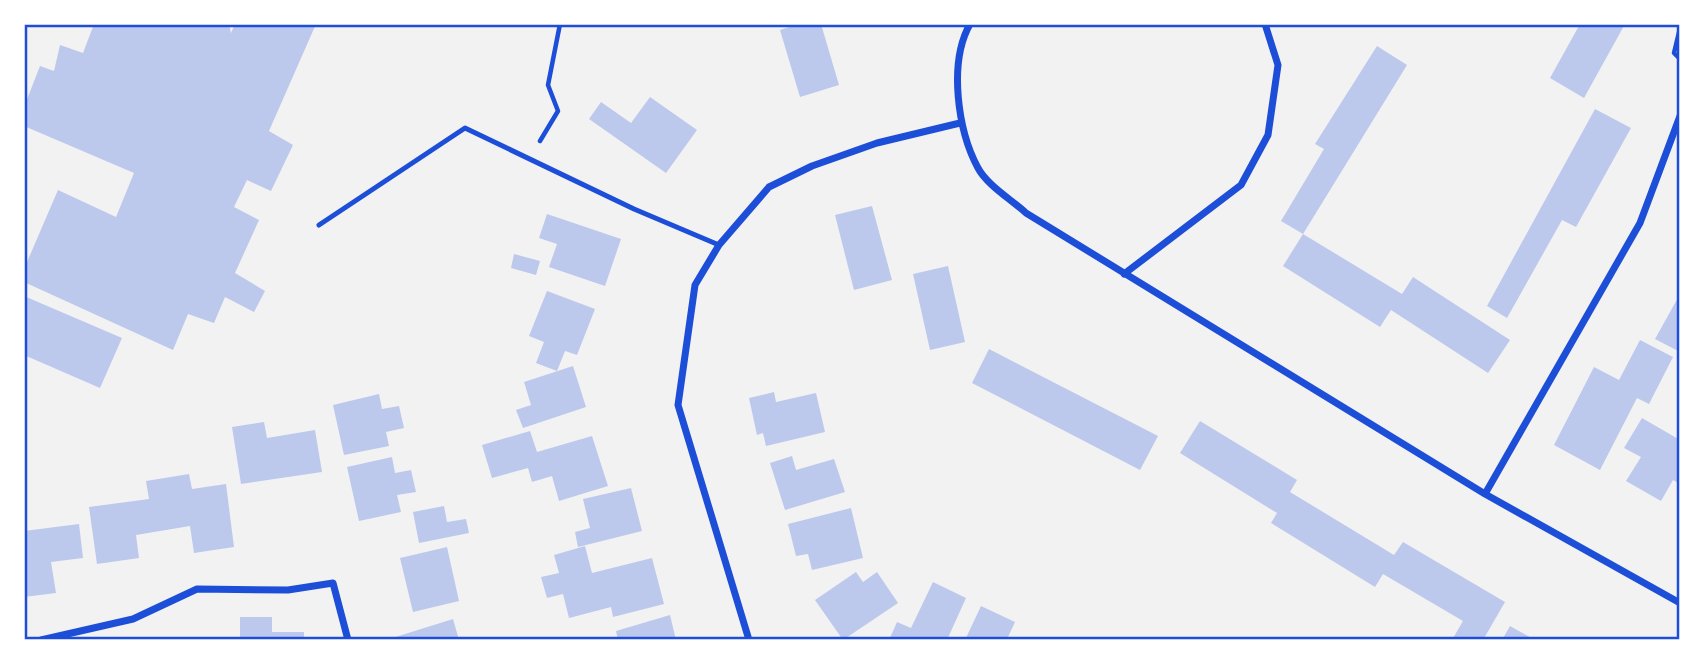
<svg xmlns="http://www.w3.org/2000/svg" width="1704" height="664" viewBox="0 0 1704 664" font-family="'Golos Text',sans-serif">
<style>
.building{fill:#bdc9ec}
.lines{fill:none;stroke-linecap:round;stroke-linejoin:round}
.path{stroke:#1d4ed8;stroke-width:4.5}
.service{stroke:#1d4ed8;stroke-width:5}
.minor{stroke:#1d4ed8;stroke-width:7}
.neatline{fill:none;stroke:#1d4ed8;stroke-width:2.5}
</style>
<rect width="100%" height="100%" fill="#f2f2f2"/>
<path class="building" d="M 94,24 L 229,24 L 231,33 L 235,24 L 316,24 L 269,131 L 293,145 L 271,191 L 247,180 L 234,207 L 259,220 L 235,273 L 265,291 L 254,312 L 225,297 L 214,323 L 188,314 L 173,350 L 24,282 L 24,269 L 58,190 L 116,217 L 134,173 L 24,126 L 24,107 L 40,66 L 54,71 L 60,45 L 83,53 Z
M 799,24 L 821,24 L 839,85 L 800,97 L 780,30 Z
M 1580,24 L 1625,24 L 1584,98 L 1550,78 Z
M 1377,46 L 1407,65 L 1303,234 L 1281,221 L 1324,149 L 1315,144 Z
M 650,97 L 697,130 L 666,173 L 589,119 L 601,102 L 631,123 Z
M 1595,109 L 1631,128 L 1576,227 L 1562,220 L 1507,318 L 1487,306 Z
M 872,206 L 892,280 L 854,290 L 835,215 Z
M 547,214 L 621,239 L 605,286 L 549,267 L 557,244 L 539,238 Z
M 1303,234 L 1402,294 L 1413,277 L 1510,340 L 1488,373 L 1391,310 L 1380,327 L 1283,266 Z
M 514,254 L 540,261 L 536,275 L 511,268 Z
M 948,266 L 965,342 L 930,350 L 913,274 Z
M 547,291 L 595,309 L 577,355 L 565,351 L 557,371 L 536,363 L 544,342 L 529,336 Z
M 1680,294 L 1680,352 L 1655,339 Z
M 24,296 L 122,338 L 100,388 L 24,355 Z
M 1640,340 L 1673,357 L 1649,404 L 1637,398 L 1600,470 L 1554,445 L 1594,367 L 1619,380 Z
M 989,349 L 1158,436 L 1140,470 L 972,383 Z
M 573,366 L 586,407 L 523,428 L 516,410 L 531,405 L 524,382 Z
M 774,392 L 776,402 L 816,393 L 825,432 L 766,446 L 763,433 L 757,435 L 749,398 Z
M 379,394 L 382,409 L 399,406 L 404,428 L 386,432 L 389,446 L 344,455 L 333,405 Z
M 1642,418 L 1680,440 L 1680,484 L 1673,480 L 1661,501 L 1626,481 L 1641,457 L 1624,448 Z
M 1200,421 L 1297,480 L 1290,492 L 1394,555 L 1403,542 L 1505,602 L 1483,640 L 1452,640 L 1463,621 L 1383,574 L 1375,587 L 1271,523 L 1277,513 L 1180,453 Z
M 264,422 L 267,438 L 315,430 L 322,472 L 241,484 L 232,427 Z
M 530,431 L 537,452 L 592,436 L 608,486 L 559,501 L 552,476 L 532,482 L 528,468 L 492,478 L 482,445 Z
M 792,456 L 796,470 L 834,459 L 845,492 L 785,510 L 770,463 Z
M 392,457 L 395,473 L 411,470 L 416,492 L 397,495 L 401,512 L 359,521 L 347,467 Z
M 189,474 L 192,489 L 226,484 L 234,547 L 194,553 L 190,526 L 136,535 L 139,558 L 97,564 L 89,507 L 149,499 L 146,481 Z
M 631,488 L 642,531 L 578,547 L 575,532 L 590,528 L 583,499 Z
M 444,506 L 447,522 L 466,519 L 469,533 L 419,543 L 413,512 Z
M 851,508 L 863,558 L 812,570 L 808,554 L 796,556 L 788,524 Z
M 79,524 L 83,558 L 51,562 L 56,593 L 24,597 L 24,531 Z
M 585,546 L 592,573 L 652,558 L 664,604 L 613,617 L 611,607 L 569,618 L 563,594 L 547,598 L 541,577 L 559,573 L 554,555 Z
M 447,547 L 459,601 L 413,612 L 400,558 Z
M 856,572 L 863,582 L 877,572 L 898,603 L 843,640 L 815,600 Z
M 933,582 L 966,598 L 947,640 L 889,640 L 897,622 L 911,628 Z
M 981,606 L 1015,622 L 1008,637 L 1013,640 L 965,640 Z
M 670,615 L 676,640 L 618,640 L 616,631 Z
M 240,617 L 272,617 L 272,632 L 304,632 L 304,640 L 240,640 Z
M 453,619 L 459,640 L 389,640 L 389,639 Z
M 1510,626 L 1535,640 L 1502,640 Z"/>
<g class="lines">
<path class="path" d="M 1680,28 L 1674,53 L 1680,59
M 540,141 L 558,111 L 548,85 L 560,24"/>
<path class="service" d="M 319,225 L 465,128 L 634,209 L 719,245"/>
<path class="minor" d="M 970,24 C 948,63 958,131 978,168 C 987,185 1012,200 1026,213 L 1485,494 L 1680,603
M 1124,274 L 1241,185 L 1268,135 L 1278,65 L 1265,24
M 1485,494 L 1640,223 L 1680,116
M 41,640 L 133,619 L 197,589 L 288,590 L 333,583 L 348,640
M 749,640 L 678,405 L 695,285 L 719,245 L 769,187 L 812,166 L 877,143 L 960,123"/>
</g>
<rect width="1704" height="664" fill="none" stroke="#ffffff" stroke-width="52"/>
<rect x="26" y="26" width="1652" height="612" class="neatline"/>
</svg>
